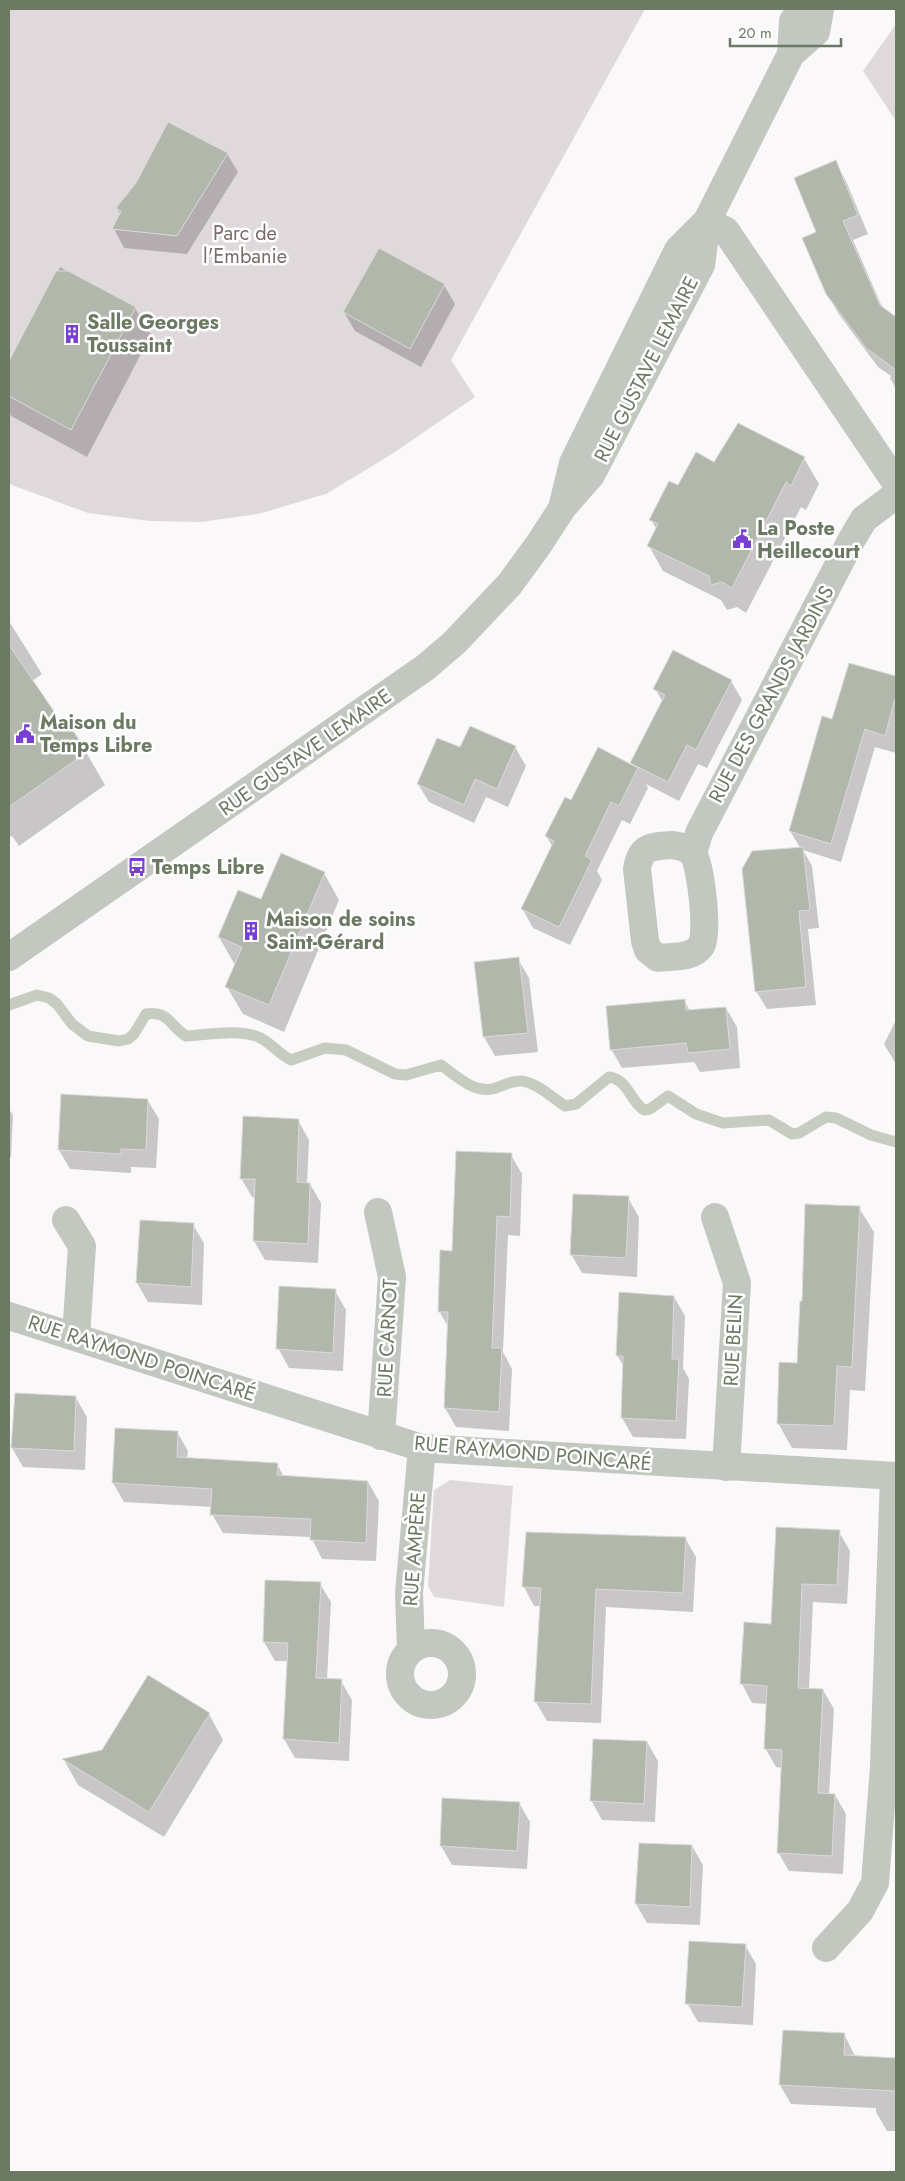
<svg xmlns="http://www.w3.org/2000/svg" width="905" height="2181" viewBox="0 0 905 2181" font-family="Jost,sans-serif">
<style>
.green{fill:#e0d9db}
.shadow{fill:#0003}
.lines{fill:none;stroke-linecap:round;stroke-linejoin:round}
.stream{stroke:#c6ccbf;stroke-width:11}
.building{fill:#b1b8ab;stroke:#dcdadb}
.minor{stroke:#c2c7bf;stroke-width:28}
.labels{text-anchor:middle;stroke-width:5;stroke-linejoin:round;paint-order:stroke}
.park-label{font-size:20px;fill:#7e6a6b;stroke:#fff}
.poi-label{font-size:20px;font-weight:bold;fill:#6c7a63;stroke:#fff;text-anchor:start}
.street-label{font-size:20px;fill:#6c7a63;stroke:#fff}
</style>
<rect width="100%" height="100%" fill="#faf8f9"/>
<path class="green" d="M 9,9 L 645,9 L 451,360 L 475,397 L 392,454 L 326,494 L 258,514 L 201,522 L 150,521 L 88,513 L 9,484 Z
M 896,24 L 896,121 L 863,71 Z
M 450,1480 L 513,1486 L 504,1607 L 434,1597 L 428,1586 L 434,1490 Z"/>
<path class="shadow" d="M 227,154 L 238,172 L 187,254 L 124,248 L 114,229 L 121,215 L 117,208 Z
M 835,162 L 846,181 L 868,234 L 853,240 L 883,309 L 896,318 L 896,389 L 890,378 L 891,376 L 878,367 L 838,313 L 827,293 L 818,233 Z
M 60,267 L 135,308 L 151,335 L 87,457 L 11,416 L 9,411 L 9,364 Z
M 444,285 L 455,304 L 421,367 L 355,331 L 344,312 Z
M 804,458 L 819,484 L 806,510 L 801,507 L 746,613 L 737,607 L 727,610 L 721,600 L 663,571 L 649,546 L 657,530 L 651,520 L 679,487 Z
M 9,621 L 42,674 L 32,681 L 66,730 L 86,752 L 105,785 L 19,846 L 12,836 L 9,838 Z
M 850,664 L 896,678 L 896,753 L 875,747 L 841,862 L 803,850 L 812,866 L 819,928 L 808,929 L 816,1005 L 767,1009 L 756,991 L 801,849 L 790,831 L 833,721 Z
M 731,681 L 742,700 L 707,768 L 698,764 L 679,801 L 646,784 L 648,788 L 630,824 L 622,820 L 597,871 L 602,880 L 570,945 L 533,928 L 522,908 L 553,847 L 546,836 L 572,802 L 634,767 L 632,763 L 663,702 L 655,689 Z
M 515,747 L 526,766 L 508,807 L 486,797 L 474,823 L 429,802 L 418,784 L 461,749 Z
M 324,873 L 339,900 L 284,1032 L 243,1014 L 227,987 L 235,965 L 219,937 L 262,901 Z
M 518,959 L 529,978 L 538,1052 L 495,1056 L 484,1037 L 475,963 Z
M 684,1000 L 690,1011 L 726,1008 L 737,1027 L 740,1068 L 700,1072 L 694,1062 L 622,1068 L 611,1049 Z
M 896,1020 L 896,1064 L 884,1044 Z
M 148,1101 L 159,1119 L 156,1168 L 131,1167 L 131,1173 L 70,1169 L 59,1150 Z
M 9,1109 L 13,1115 L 11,1157 L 9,1157 Z
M 298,1120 L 309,1140 L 307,1184 L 310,1184 L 321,1203 L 318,1263 L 265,1260 L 254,1241 L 256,1198 L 252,1197 L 241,1178 Z
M 511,1155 L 522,1174 L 520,1236 L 508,1235 L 503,1352 L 512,1369 L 509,1431 L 456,1427 L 445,1408 L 449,1328 L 439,1311 Z
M 628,1198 L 639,1217 L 637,1277 L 582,1273 L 571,1254 Z
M 859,1208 L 874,1232 L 865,1391 L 850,1390 L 847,1450 L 792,1448 L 778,1423 L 798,1364 L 803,1303 Z
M 193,1225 L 204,1243 L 202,1305 L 148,1302 L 137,1283 Z
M 335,1291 L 346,1310 L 343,1371 L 289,1368 L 278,1348 Z
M 674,1297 L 685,1316 L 683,1368 L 689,1379 L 686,1439 L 633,1437 L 622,1418 L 624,1367 L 617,1355 Z
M 76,1398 L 87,1417 L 85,1470 L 23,1467 L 12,1448 Z
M 177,1432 L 188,1451 L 187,1458 L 277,1464 L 284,1477 L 368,1482 L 379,1501 L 376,1561 L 322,1559 L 311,1537 L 223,1533 L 212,1514 L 212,1507 L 124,1502 L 113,1483 Z
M 839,1532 L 850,1551 L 847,1604 L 813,1602 L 809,1689 L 823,1690 L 834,1709 L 829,1795 L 835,1795 L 846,1814 L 843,1874 L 789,1871 L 778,1852 L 782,1768 L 776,1767 L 765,1748 L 767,1704 L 752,1703 L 742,1684 L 745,1624 L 772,1625 Z
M 685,1538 L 696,1557 L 693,1612 L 606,1607 L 601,1723 L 547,1721 L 536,1702 L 541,1606 L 534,1606 L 524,1587 Z
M 320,1584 L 331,1602 L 327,1680 L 341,1681 L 352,1700 L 349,1761 L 295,1758 L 284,1739 L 288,1661 L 275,1661 L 264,1642 Z
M 209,1714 L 223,1740 L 164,1837 L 78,1785 L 64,1760 L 103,1751 Z
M 647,1742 L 658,1761 L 655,1822 L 602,1820 L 591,1800 Z
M 519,1803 L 530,1822 L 527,1869 L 452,1865 L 441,1846 Z
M 692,1846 L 703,1865 L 700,1925 L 647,1923 L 636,1904 Z
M 745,1945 L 756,1964 L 753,2025 L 698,2022 L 687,2003 Z
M 844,2034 L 855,2056 L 896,2059 L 896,2131 L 887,2131 L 876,2112 L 876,2108 L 791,2104 L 780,2085 Z"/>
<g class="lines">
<path class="stream" d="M 9,1005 L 37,995 L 49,998 L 57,1004 L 72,1024 L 88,1036 L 119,1041 L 128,1039 L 134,1034 L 146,1014 C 168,1010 170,1026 186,1036 C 207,1035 235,1029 256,1036 C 269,1040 278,1054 291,1060 L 325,1048 L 346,1050 L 395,1074 L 406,1075 L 441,1065 C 457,1076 475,1095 496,1088 C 504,1085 513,1080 522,1081 C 537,1083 553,1098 565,1106 L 576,1104 L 609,1077 C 629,1080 629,1100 644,1110 L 650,1109 L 668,1096 L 696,1114 L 723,1123 L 769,1120 L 792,1134 L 799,1133 L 826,1117 L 836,1118 L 871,1135 L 896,1142"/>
</g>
<path class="building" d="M 168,122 L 228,153 L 177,236 L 112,229 L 121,211 L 116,208 L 136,183 Z
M 836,160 L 858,215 L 843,221 L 880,305 L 896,317 L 896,370 L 866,348 L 826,294 L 802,238 L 816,232 L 794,178 Z
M 379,248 L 445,284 L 410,349 L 343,312 Z
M 56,271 L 68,271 L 136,307 L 71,430 L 9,396 L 9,361 Z
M 738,423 L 805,457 L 791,486 L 786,482 L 732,588 L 722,582 L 711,585 L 709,576 L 647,546 L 658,524 L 649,520 L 669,481 L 678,485 L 696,452 L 714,462 Z
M 9,645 L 66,729 L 70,726 L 87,752 L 9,807 Z
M 673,650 L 732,680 L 696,750 L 687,745 L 668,782 L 630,763 L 665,695 L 653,689 Z
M 849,663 L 896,676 L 896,695 L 885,736 L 865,729 L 831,844 L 789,831 L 822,716 L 832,719 Z
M 470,726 L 516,746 L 497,789 L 475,779 L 464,805 L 417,784 L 437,738 L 460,747 Z
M 598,747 L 638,768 L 619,806 L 611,802 L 585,856 L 592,860 L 559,927 L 521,909 L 554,841 L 545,836 L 565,797 L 571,800 Z
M 803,847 L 810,910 L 799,911 L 806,987 L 755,992 L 742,869 L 752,851 Z
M 281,853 L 325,872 L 269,1005 L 225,987 L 242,947 L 218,937 L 238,890 L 261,899 Z
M 519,957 L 528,1033 L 483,1037 L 474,962 Z
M 685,999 L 686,1010 L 726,1007 L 730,1049 L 688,1053 L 686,1043 L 610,1050 L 606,1006 Z
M 61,1094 L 148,1099 L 146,1150 L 121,1149 L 121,1154 L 58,1150 Z
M 243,1116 L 299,1119 L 297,1182 L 310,1183 L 308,1244 L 253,1241 L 255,1179 L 240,1179 Z
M 456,1151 L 512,1153 L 510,1217 L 497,1216 L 492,1348 L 502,1348 L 499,1412 L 444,1408 L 448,1312 L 438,1312 L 440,1250 L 452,1251 Z
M 573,1194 L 629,1196 L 626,1258 L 570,1255 Z
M 805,1204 L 860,1206 L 852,1367 L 837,1366 L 834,1426 L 777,1424 L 779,1362 L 797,1363 L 800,1301 L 802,1301 Z
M 140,1220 L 194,1223 L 191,1287 L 136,1283 Z
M 279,1286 L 336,1289 L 333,1353 L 276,1349 Z
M 619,1292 L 674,1296 L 672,1359 L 679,1359 L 676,1421 L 621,1418 L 623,1356 L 616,1356 Z
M 15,1393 L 76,1396 L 74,1451 L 11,1448 Z
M 115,1428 L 178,1431 L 177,1457 L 278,1463 L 277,1475 L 368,1481 L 366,1543 L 310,1540 L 311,1519 L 210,1515 L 212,1489 L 112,1483 Z
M 776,1527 L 840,1530 L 837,1585 L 802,1584 L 798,1688 L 823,1689 L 818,1793 L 835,1794 L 832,1856 L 777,1853 L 782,1750 L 764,1749 L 767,1686 L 740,1684 L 744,1622 L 771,1624 Z
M 526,1532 L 686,1537 L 683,1593 L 596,1589 L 591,1704 L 534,1702 L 541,1588 L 522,1587 Z
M 265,1580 L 321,1582 L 316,1678 L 342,1679 L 339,1743 L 283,1739 L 288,1643 L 263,1642 Z
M 148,1675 L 210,1713 L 149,1812 L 62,1759 L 102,1750 Z
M 593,1739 L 647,1741 L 644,1804 L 590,1801 Z
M 442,1798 L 520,1802 L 517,1851 L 440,1846 Z
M 639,1843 L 692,1845 L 690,1907 L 635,1904 Z
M 689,1941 L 746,1944 L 742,2007 L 685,2004 Z
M 783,2030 L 845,2033 L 844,2055 L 896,2058 L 896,2091 L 779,2085 Z"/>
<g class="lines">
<path class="minor" d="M 791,54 L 793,21 L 805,9
M 707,221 L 726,231 L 896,483
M 563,504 L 573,463 L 678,250 L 707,221
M 672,845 C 680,846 688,848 693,854 C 701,865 709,936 701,946 C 692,959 672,956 658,958 L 648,950 L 645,941 L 637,869 C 641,845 651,847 672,845 Z
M 693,854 L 699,833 L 852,539 L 864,519 L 896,495
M 9,957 L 426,667 L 455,642 L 509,585 L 539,544 L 563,507 L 591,475 L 701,265 L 707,221 L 791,54 L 816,32 L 820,9
M 378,1212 L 392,1277 L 381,1436
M 715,1217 L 737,1283 L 726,1467
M 66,1220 L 82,1246 L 76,1336
M 9,1316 L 422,1448 L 896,1476
M400 1674a31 31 0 1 1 62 0a31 31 0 1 1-62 0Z
M 411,1650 L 409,1593 L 422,1448
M 826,1948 L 860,1911 L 875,1883 L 884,1767 L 894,1476"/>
</g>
<defs>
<g id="building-bare" transform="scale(1.5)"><path d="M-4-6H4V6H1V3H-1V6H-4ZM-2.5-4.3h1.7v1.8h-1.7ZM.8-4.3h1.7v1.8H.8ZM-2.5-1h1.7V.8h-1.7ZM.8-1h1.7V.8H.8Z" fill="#783fd3" stroke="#fff" stroke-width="2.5" paint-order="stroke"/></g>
<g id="civic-bare" transform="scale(1.5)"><path d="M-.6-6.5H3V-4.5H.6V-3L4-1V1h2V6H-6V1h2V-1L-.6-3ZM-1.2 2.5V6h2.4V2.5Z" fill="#783fd3" stroke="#fff" stroke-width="2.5" paint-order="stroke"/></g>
<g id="bus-bare" transform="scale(1.5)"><path d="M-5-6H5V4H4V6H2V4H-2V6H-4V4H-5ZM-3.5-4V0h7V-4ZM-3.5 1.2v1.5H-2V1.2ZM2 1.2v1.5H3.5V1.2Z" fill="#783fd3" stroke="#fff" stroke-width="2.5" paint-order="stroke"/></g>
</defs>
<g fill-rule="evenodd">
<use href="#building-bare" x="72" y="334"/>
<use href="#civic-bare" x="742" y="539"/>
<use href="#civic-bare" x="25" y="734"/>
<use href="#bus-bare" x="137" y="867"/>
<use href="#building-bare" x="251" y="931"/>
</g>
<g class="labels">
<g class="park-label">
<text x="245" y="240">Parc de<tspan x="245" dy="23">l'Embanie</tspan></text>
</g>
<g class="poi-label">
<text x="87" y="329">Salle Georges<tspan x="87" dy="23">Toussaint</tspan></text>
<text x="757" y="535">La Poste<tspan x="757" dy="23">Heillecourt</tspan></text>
<text x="40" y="729">Maison du<tspan x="40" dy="23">Temps Libre</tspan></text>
<text x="152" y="874">Temps Libre</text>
<text x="266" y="926">Maison de soins<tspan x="266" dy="23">Saint-Gérard</tspan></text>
</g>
<g class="street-label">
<text transform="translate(646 369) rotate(-63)" y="7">RUE GUSTAVE LEMAIRE</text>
<text transform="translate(771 694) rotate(-62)" y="7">RUE DES GRANDS JARDINS</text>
<text transform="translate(305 752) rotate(-35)" y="7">RUE GUSTAVE LEMAIRE</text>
<text transform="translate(387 1338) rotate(-87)" y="7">RUE CARNOT</text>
<text transform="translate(733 1340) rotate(-87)" y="7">RUE BELIN</text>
<text transform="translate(142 1358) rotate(18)" y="7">RUE RAYMOND POINCARÉ</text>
<text transform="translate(533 1453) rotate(5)" y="7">RUE RAYMOND POINCARÉ</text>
<text transform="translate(414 1549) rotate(-86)" y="7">RUE AMPÈRE</text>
</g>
</g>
<rect width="905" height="2181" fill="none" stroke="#6c7a63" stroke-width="20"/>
<path d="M730 38v8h111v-8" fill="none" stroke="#6c7a63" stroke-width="2.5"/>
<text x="738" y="38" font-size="15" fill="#6c7a63" stroke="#ffffff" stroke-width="4" paint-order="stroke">20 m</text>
</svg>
